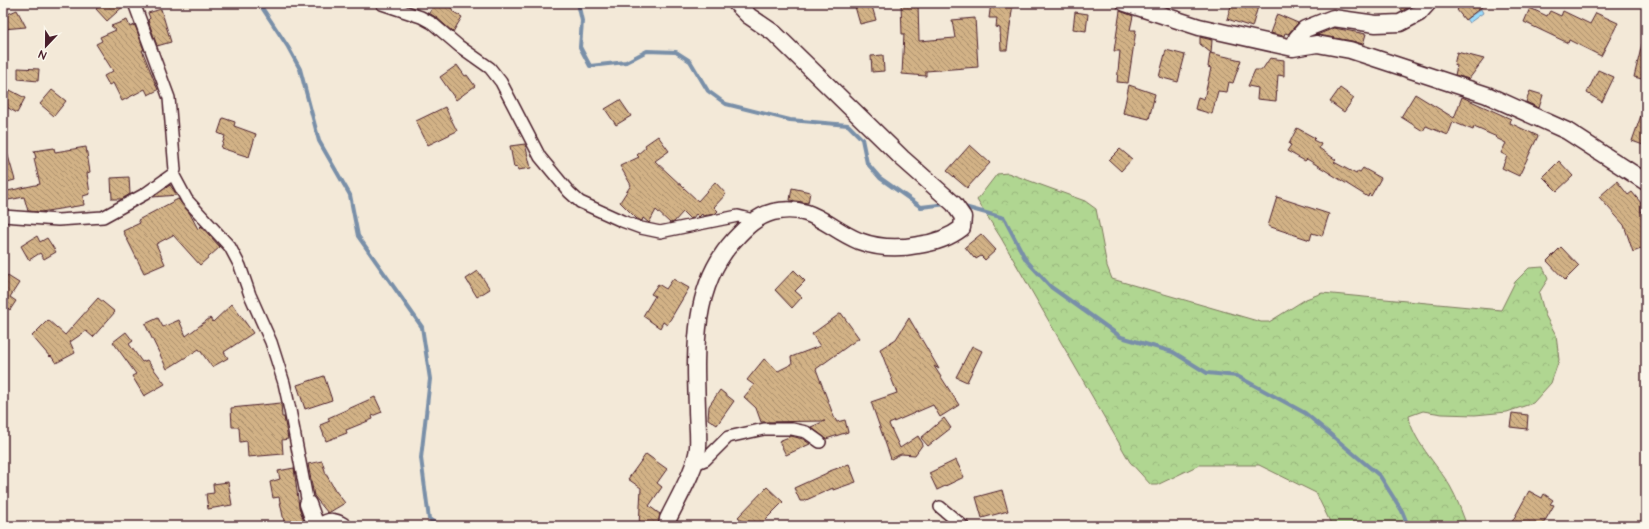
<svg xmlns="http://www.w3.org/2000/svg" width="1649" height="529" viewBox="0 0 1649 529" font-family="'Architects Daughter',sans-serif">
<style>
.forest{fill:url(#forest-crowns);stroke:#7d7a5e}
.water{fill:#99dafb;stroke:#798fa8}
.lines{fill:none;stroke-linecap:round;stroke-linejoin:round}
.stream{stroke:#798fa8;stroke-width:4}
.building{fill:url(#building-back-hatch);stroke:#4a1f2b}
.street-casing{stroke:#4a1f2b;stroke-width:14}
.secondary-casing{stroke:#4a1f2b;stroke-width:19}
.street{stroke:#fbf7ec;stroke-width:11}
.secondary{stroke:#fbf7ec;stroke-width:16}
</style>
<defs>
<pattern id="forest-crowns" width="20" height="18" patternUnits="userSpaceOnUse"><rect width="20" height="18" fill="#b0d691"/><path d="M2 6a3 3 0 1 1 6 0M12 15a3 3 0 1 1 6 0" fill="none" stroke="#99b77d"/></pattern>
<pattern id="building-back-hatch" width="6" height="6" patternUnits="userSpaceOnUse"><rect width="6" height="6" fill="#d2b286"/><path d="M-1 5l2 2M0 0l6 6M5-1l2 2" fill="none" stroke="#ac906e"/></pattern>
</defs>
<rect width="100%" height="100%" fill="#f3e9d8"/>
<filter id="ink" filterUnits="userSpaceOnUse"><feTurbulence type="fractalNoise" baseFrequency=".025" numOctaves="2"/><feDisplacementMap in="SourceGraphic" scale="8" xChannelSelector="R" yChannelSelector="G"/><feConvolveMatrix kernelMatrix="1 2 1 2 8 2 1 2 1" color-interpolation-filters="sRGB"/></filter>
<g filter="url(#ink)">
<path class="forest" d="M 1008,173 L 1085,201 L 1096,209 L 1107,266 L 1112,279 L 1261,322 L 1269,322 L 1306,299 L 1322,293 L 1501,310 L 1515,282 L 1529,268 L 1543,267 L 1548,279 L 1539,293 L 1545,315 L 1556,335 L 1559,360 L 1551,383 L 1533,403 L 1507,412 L 1475,415 L 1442,414 L 1423,411 L 1409,416 C 1411,438 1438,466 1450,486 C 1457,498 1462,513 1467,526 L 1332,526 L 1316,493 L 1259,465 L 1199,465 L 1157,485 L 1151,485 L 1130,462 L 1001,238 L 977,200 L 997,174 Z"/>
<path class="water" d="M 1481,9 L 1483,13 L 1469,23 L 1466,19 Z"/>
<g class="lines">
<path class="stream" d="M 259,3 L 288,47 L 300,69 L 319,141 L 350,195 L 358,236 L 422,327 L 430,379 L 421,458 L 429,519 L 439,526
M 578,3 L 582,21 L 580,47 L 590,66 L 626,62 L 647,51 L 676,52 L 690,61 L 708,91 L 726,104 L 790,120 L 848,125 L 862,139 L 867,163 L 880,178 L 921,207 L 947,204
M 961,206 L 1004,218 L 1026,260 L 1051,287 L 1121,337 L 1173,352 L 1207,373 L 1237,376 L 1305,413 L 1380,476 L 1402,511 L 1408,526"/>
</g>
<path class="building" d="M 103,3 L 127,3 L 107,21 L 96,9 Z
M 436,3 L 444,3 L 453,9 L 452,11 L 462,17 L 453,32 L 437,18 L 429,13 Z
M 854,3 L 871,3 L 876,20 L 860,24 Z
M 901,3 L 918,3 L 919,41 L 955,38 L 952,20 L 975,18 L 978,67 L 926,71 L 926,76 L 902,74 L 904,34 L 902,34 Z
M 991,3 L 1013,3 L 1007,50 L 1001,50 L 1000,28 L 996,27 L 997,18 L 989,18 Z
M 1232,3 L 1259,3 L 1252,27 L 1227,19 Z
M 1395,3 L 1415,3 L 1402,11 Z
M 1454,3 L 1487,3 L 1465,20 L 1457,10 L 1458,9 Z
M 1530,8 L 1547,16 L 1550,11 L 1561,16 L 1563,11 L 1590,24 L 1596,13 L 1618,23 L 1601,56 L 1569,40 L 1568,43 L 1524,22 Z
M 161,9 L 171,42 L 157,46 L 148,20 L 150,18 L 148,13 Z
M 17,10 L 26,27 L 3,29 L 3,16 Z
M 1120,11 L 1133,16 L 1130,30 L 1136,30 L 1128,83 L 1117,82 L 1120,51 L 1114,51 Z
M 1075,12 L 1088,14 L 1086,31 L 1073,29 Z
M 1277,14 L 1298,23 L 1288,34 L 1285,33 L 1284,36 L 1270,33 Z
M 127,20 L 130,27 L 135,25 L 144,50 L 142,50 L 158,90 L 148,95 L 145,89 L 122,101 L 113,83 L 109,85 L 104,76 L 113,71 L 96,44 L 102,41 L 100,37 L 116,30 L 111,26 Z
M 1334,28 L 1366,34 L 1363,44 L 1352,41 L 1317,35 Z
M 1200,37 L 1212,40 L 1211,53 L 1200,44 Z
M 1642,44 L 1646,44 L 1646,80 L 1634,77 Z
M 1166,50 L 1185,55 L 1178,82 L 1159,77 Z
M 1457,52 L 1484,59 L 1469,79 L 1455,75 L 1457,66 L 1454,65 Z
M 1210,53 L 1241,60 L 1233,83 L 1229,82 L 1227,92 L 1218,91 L 1212,114 L 1195,109 L 1198,97 L 1204,99 L 1211,68 L 1208,67 Z
M 883,55 L 884,71 L 872,72 L 871,56 Z
M 1270,58 L 1284,60 L 1284,76 L 1278,75 L 1276,101 L 1257,99 L 1258,88 L 1248,86 L 1255,70 L 1262,70 Z
M 457,65 L 465,76 L 467,75 L 475,86 L 456,100 L 440,77 Z
M 18,68 L 39,69 L 38,81 L 18,79 Z
M 1598,70 L 1614,77 L 1602,102 L 1587,93 Z
M 1129,85 L 1155,94 L 1149,119 L 1123,113 Z
M 1340,88 L 1354,98 L 1344,112 L 1330,102 Z
M 10,90 L 25,98 L 17,113 L 3,105 L 3,102 Z
M 52,90 L 66,101 L 54,116 L 40,104 Z
M 1530,91 L 1543,95 L 1539,108 L 1526,102 Z
M 1415,94 L 1454,118 L 1462,97 L 1511,119 L 1510,123 L 1538,136 L 1519,176 L 1502,168 L 1507,156 L 1501,153 L 1506,143 L 1496,138 L 1497,137 L 1474,127 L 1473,130 L 1453,122 L 1448,135 L 1426,126 L 1423,131 L 1401,117 Z
M 620,100 L 631,116 L 616,125 L 605,109 Z
M 445,107 L 457,131 L 428,145 L 416,121 Z
M 1644,107 L 1646,107 L 1646,146 L 1632,141 Z
M 223,118 L 235,122 L 234,126 L 256,134 L 249,157 L 221,148 L 225,136 L 218,133 Z
M 1297,128 L 1315,138 L 1313,140 L 1321,144 L 1319,148 L 1336,160 L 1334,162 L 1356,174 L 1358,171 L 1360,172 L 1363,168 L 1381,178 L 1371,196 L 1369,194 L 1368,197 L 1307,159 L 1305,161 L 1287,151 L 1291,145 L 1289,144 Z
M 658,136 L 669,151 L 655,161 L 698,201 L 715,182 L 726,194 L 714,207 L 718,211 L 715,214 L 703,216 L 702,214 L 699,217 L 696,214 L 693,218 L 690,219 L 683,212 L 674,222 L 670,223 L 656,210 L 649,223 L 643,218 L 642,221 L 637,219 L 620,202 L 631,185 L 620,166 L 639,157 L 637,155 L 646,147 L 645,145 Z
M 525,144 L 531,168 L 518,170 L 517,166 L 514,167 L 510,146 Z
M 970,145 L 990,163 L 967,188 L 947,171 Z
M 86,147 L 90,172 L 87,173 L 90,194 L 83,196 L 84,205 L 41,212 L 28,211 L 24,197 L 3,201 L 3,192 L 40,184 L 34,159 L 36,158 L 34,151 L 54,148 L 55,152 Z
M 6,149 L 15,180 L 3,183 L 3,150 Z
M 1120,149 L 1132,159 L 1121,171 L 1109,160 Z
M 1559,161 L 1573,176 L 1557,191 L 1543,177 Z
M 129,177 L 130,194 L 122,199 L 112,199 L 111,178 Z
M 1617,181 L 1628,195 L 1632,192 L 1641,203 L 1641,212 L 1646,210 L 1646,247 L 1633,252 L 1624,225 L 1599,197 Z
M 170,185 L 177,195 L 153,197 Z
M 792,188 L 810,192 L 808,203 L 790,200 Z
M 1277,197 L 1329,214 L 1322,236 L 1312,233 L 1310,240 L 1268,226 Z
M 178,199 L 189,212 L 198,229 L 201,226 L 220,247 L 200,265 L 173,235 L 156,244 L 165,264 L 144,273 L 123,231 L 140,223 L 138,220 Z
M 981,234 L 996,250 L 985,260 L 981,256 L 976,259 L 975,257 L 974,258 L 965,247 Z
M 37,236 L 40,242 L 47,238 L 56,252 L 44,259 L 40,253 L 29,260 L 21,246 Z
M 1561,247 L 1579,266 L 1565,280 L 1547,261 Z
M 794,270 L 805,281 L 795,291 L 802,297 L 792,308 L 775,290 Z
M 478,271 L 490,289 L 477,297 L 466,279 Z
M 3,273 L 19,283 L 10,297 L 16,301 L 10,310 L 5,306 L 3,309 Z
M 673,279 L 689,288 L 667,325 L 663,322 L 660,328 L 643,316 L 655,296 L 651,294 L 658,284 L 666,289 Z
M 98,298 L 115,312 L 93,337 L 86,331 L 70,342 L 75,353 L 56,363 L 51,356 L 50,357 L 32,336 L 48,320 L 65,335 Z
M 232,304 L 253,333 L 224,352 L 228,358 L 212,367 L 199,349 L 167,369 L 145,324 L 158,318 L 163,327 L 179,320 L 186,336 L 210,318 L 213,322 Z
M 841,313 L 859,338 L 816,369 L 834,417 L 837,422 L 845,420 L 848,432 L 826,439 L 811,427 L 825,421 L 761,422 L 756,408 L 744,397 L 754,385 L 747,380 L 764,359 L 778,371 L 792,364 L 791,357 L 820,346 L 812,334 Z
M 909,318 L 939,369 L 934,366 L 959,405 L 940,417 L 933,405 L 889,424 L 900,448 L 918,436 L 923,444 L 915,455 L 901,454 L 891,459 L 871,402 L 897,393 L 880,349 L 896,339 Z
M 126,332 L 133,341 L 129,344 L 142,362 L 147,360 L 165,384 L 144,396 L 132,376 L 136,374 L 113,342 Z
M 972,346 L 982,351 L 967,382 L 956,377 Z
M 324,376 L 332,400 L 305,409 L 297,385 Z
M 720,390 L 734,401 L 717,425 L 708,419 L 709,406 Z
M 375,397 L 382,412 L 372,416 L 373,419 L 346,430 L 347,433 L 326,441 L 320,425 L 330,421 L 328,418 Z
M 281,403 L 282,417 L 284,417 L 288,439 L 282,440 L 283,454 L 248,457 L 247,441 L 240,442 L 239,427 L 232,427 L 231,408 Z
M 1512,413 L 1528,415 L 1527,429 L 1510,427 Z
M 944,418 L 951,428 L 928,446 L 921,438 Z
M 791,436 L 803,439 L 810,444 L 786,455 L 779,441 Z
M 646,454 L 667,469 L 657,483 L 662,487 L 649,506 L 660,514 L 658,526 L 639,526 L 641,488 L 628,479 Z
M 956,460 L 964,477 L 937,490 L 929,473 Z
M 322,461 L 326,474 L 335,490 L 345,503 L 330,512 L 328,513 L 314,496 L 308,464 Z
M 849,464 L 856,482 L 833,490 L 833,488 L 804,501 L 800,501 L 794,488 L 827,473 L 827,472 Z
M 294,468 L 299,507 L 304,522 L 285,526 L 279,497 L 273,498 L 270,482 L 280,479 L 278,471 Z
M 228,482 L 232,505 L 208,509 L 206,494 L 214,493 L 213,484 Z
M 767,487 L 783,502 L 759,526 L 748,526 L 738,517 Z
M 1002,490 L 1008,511 L 982,518 L 976,497 Z
M 1529,491 L 1542,498 L 1544,494 L 1553,500 L 1550,504 L 1554,505 L 1542,526 L 1519,526 L 1512,522 Z"/>
<g class="lines">
<g class="street-casing">
<path id="street" d="M 134,3 L 169,98 L 175,170 L 173,174 L 187,200 L 230,247 L 240,266 L 250,295 L 271,342 L 284,383 L 290,410 L 308,504
M 382,4 L 421,17 L 432,23 L 459,46 L 490,68 L 501,82 L 540,157 L 569,192 L 580,202 L 622,221 L 641,228 L 660,232 L 738,216 L 754,220
M 3,216 L 58,220 L 103,217 L 145,194 L 173,174
M 695,464 L 705,460 L 728,437 L 764,429 L 792,429 L 806,432 L 820,442
M 940,507 L 963,526"/>
</g>
<g class="secondary-casing">
<path id="secondary" d="M 1125,3 L 1199,27 L 1293,48 L 1317,44 L 1350,50 L 1487,95 L 1567,131 L 1646,182
M 1293,48 L 1297,38 L 1305,29 L 1333,18 L 1376,24 L 1400,23 L 1419,13 L 1428,3
M 308,504 L 316,526
M 321,526 C 329,520 335,521 343,526
M 667,526 L 668,519 C 677,500 697,467 698,447 C 699,435 697,421 697,408 C 695,350 692,286 734,240 C 745,228 757,216 773,212 C 812,203 827,228 859,241 C 878,248 898,249 918,245 C 934,243 949,238 962,228 L 963,217 L 954,204 L 902,158 L 774,33 L 749,16 L 736,3"/>
</g>
<use href="#street" class="street"/>
<use href="#secondary" class="secondary"/>
</g>
</g>
<rect width="1649" height="529" fill="none" stroke="#fbf7ec" stroke-width="16"/>
<rect x="8" y="8" width="1633" height="513" fill="none" stroke="#4a1f2b" stroke-width="1.5" filter="url(#ink)"/>
<g transform="translate(46 46) rotate(202)" stroke="#fbf7ec" stroke-width="3" paint-order="stroke">
<path d="M0-3L7 15L0 10L-7 15Z" fill="#4a1f2b"/>
<text y="-6" font-size="11" font-weight="bold" text-anchor="middle" fill="#4a1f2b">N</text>
</g>
</svg>
